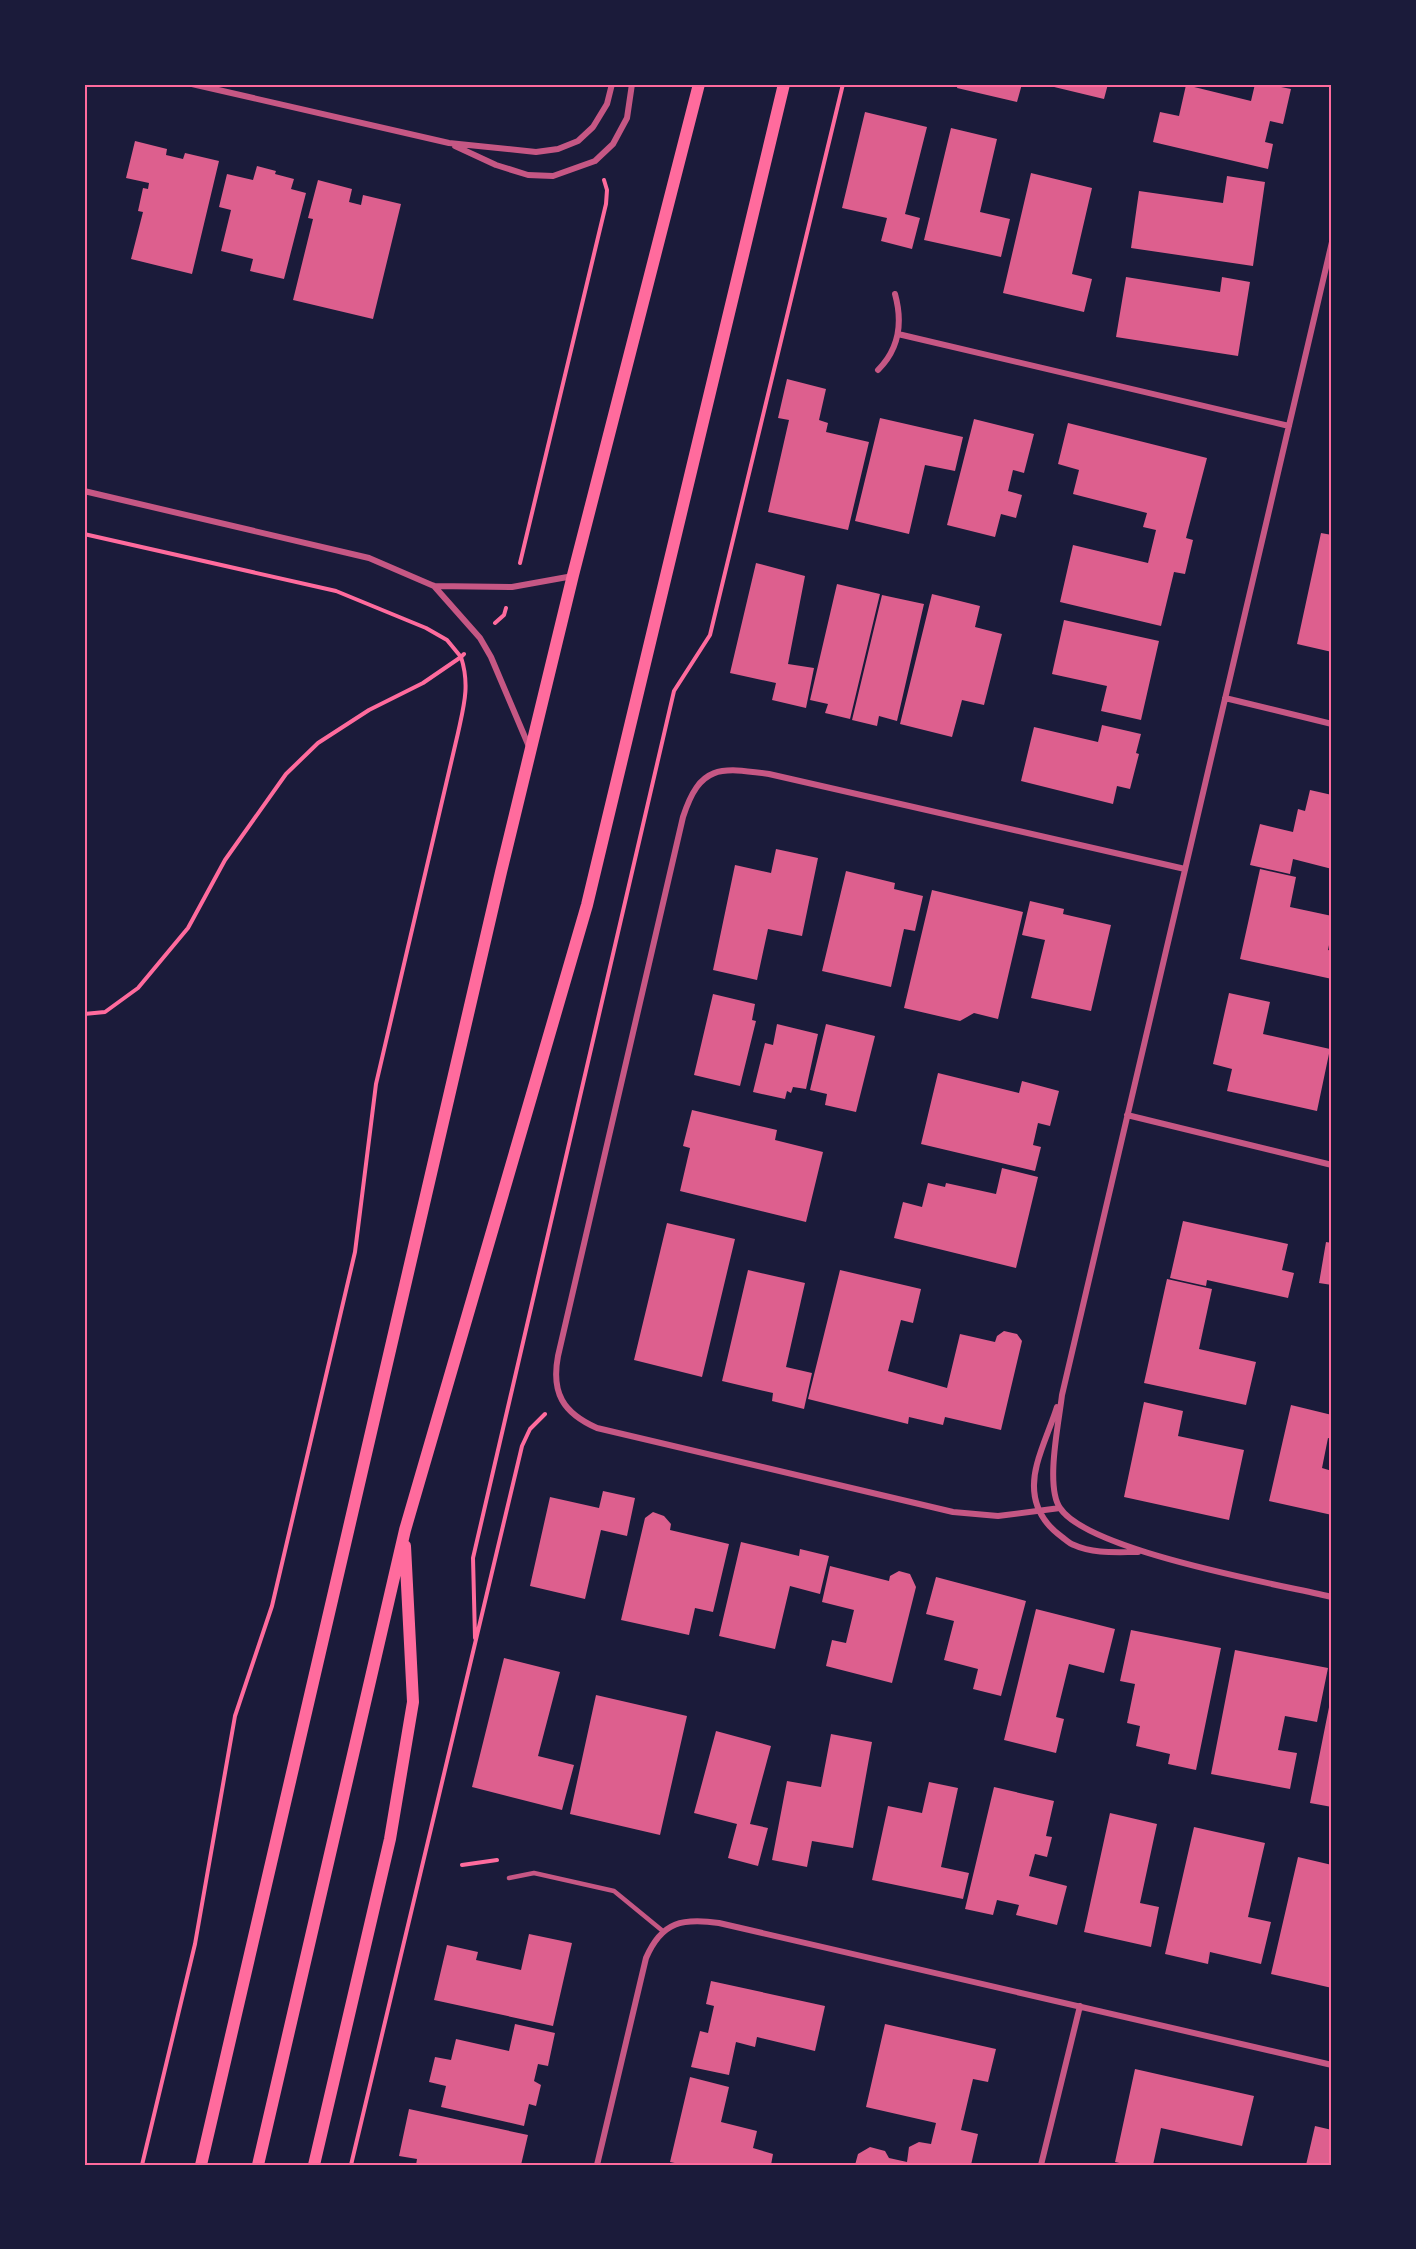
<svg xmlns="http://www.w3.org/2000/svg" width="1416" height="2249" viewBox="0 0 1416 2249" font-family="'Sofia Sans Condensed',sans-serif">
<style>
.building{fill:#dd5f8e}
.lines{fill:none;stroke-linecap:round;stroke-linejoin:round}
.path{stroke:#ff6b9d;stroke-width:4}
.service{stroke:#c65784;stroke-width:4.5}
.minor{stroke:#c65784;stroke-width:6}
.secondary{stroke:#ff6b9d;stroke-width:12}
.neatline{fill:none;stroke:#ff6b9d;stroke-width:2}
</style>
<rect width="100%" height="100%" fill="#1b1b3a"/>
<path class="building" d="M 958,84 L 1022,84 L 1017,102 L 957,88 Z
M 1051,84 L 1108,84 L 1104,99 L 1050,86 Z
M 1255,84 L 1267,84 L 1291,89 L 1283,124 L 1270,121 L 1265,142 L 1273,144 L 1268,169 L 1153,142 L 1160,112 L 1179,116 L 1186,85 L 1251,101 Z
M 865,112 L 927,127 L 905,214 L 920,218 L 912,249 L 881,241 L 887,218 L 842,208 Z
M 951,128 L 997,139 L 980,212 L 1010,219 L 1001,257 L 924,240 Z
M 135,141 L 167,149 L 166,155 L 183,159 L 185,153 L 219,161 L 192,274 L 131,259 L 143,212 L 138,211 L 143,188 L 148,189 L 149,183 L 126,178 Z
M 257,166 L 276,171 L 275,174 L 294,179 L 291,189 L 306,193 L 284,279 L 250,271 L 253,259 L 221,251 L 231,210 L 219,207 L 227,174 L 253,180 Z
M 1031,173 L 1092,188 L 1072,274 L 1092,279 L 1084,312 L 1003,293 Z
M 1227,176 L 1265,182 L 1253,266 L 1131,248 L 1139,191 L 1223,203 Z
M 318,180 L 352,189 L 349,202 L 361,205 L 363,195 L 401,204 L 373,319 L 293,300 L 313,219 L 308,218 Z
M 1126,277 L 1220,292 L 1222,277 L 1250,282 L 1238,356 L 1116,337 Z
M 787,379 L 826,389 L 819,420 L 828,423 L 826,432 L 869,442 L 848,530 L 768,512 L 789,420 L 778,418 Z
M 880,418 L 963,437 L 955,471 L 925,465 L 909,534 L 855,521 Z
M 974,419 L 1034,434 L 1024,473 L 1013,470 L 1008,491 L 1022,495 L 1016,518 L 1001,514 L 995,537 L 947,525 Z
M 1068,423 L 1207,458 L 1186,538 L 1193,540 L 1185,574 L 1174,572 L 1161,626 L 1060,602 L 1073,545 L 1148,563 L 1156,530 L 1143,527 L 1147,513 L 1073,494 L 1079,470 L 1058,464 Z
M 1321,533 L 1332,535 L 1332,652 L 1297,644 Z
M 756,563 L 805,576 L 788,664 L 814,668 L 806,708 L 772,700 L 776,683 L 730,673 Z
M 837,584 L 880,594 L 850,719 L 825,713 L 828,704 L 810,700 Z
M 932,594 L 980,606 L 975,627 L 1002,634 L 984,705 L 962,700 L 952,737 L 900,724 Z
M 882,595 L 924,604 L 897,721 L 879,716 L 877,726 L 852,720 Z
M 1064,620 L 1159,641 L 1141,720 L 1101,711 L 1107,686 L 1052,674 Z
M 1102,725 L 1141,734 L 1136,753 L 1139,754 L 1130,789 L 1117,786 L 1113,804 L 1021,781 L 1034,727 L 1098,742 Z
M 1310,790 L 1332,795 L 1332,869 L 1293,859 L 1290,874 L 1250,865 L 1260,824 L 1293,832 L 1298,809 L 1305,811 Z
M 776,849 L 818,858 L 802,936 L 768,929 L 757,980 L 713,970 L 735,865 L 771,873 Z
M 1260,869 L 1296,877 L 1290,907 L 1332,916 L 1332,930 L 1328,950 L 1332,951 L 1332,979 L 1240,959 Z
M 846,871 L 895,883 L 894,889 L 923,896 L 915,931 L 904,929 L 891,987 L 822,971 Z
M 932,890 L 1023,912 L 998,1019 L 974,1013 L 960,1021 L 904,1008 Z
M 1030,901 L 1064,909 L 1063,914 L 1111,925 L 1091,1011 L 1031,998 L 1045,940 L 1022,935 Z
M 1229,993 L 1270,1002 L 1263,1034 L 1330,1049 L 1317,1111 L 1227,1091 L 1232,1069 L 1213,1064 Z
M 713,994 L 755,1004 L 752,1020 L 756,1021 L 740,1086 L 694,1075 Z
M 777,1024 L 818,1034 L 806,1089 L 793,1087 L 791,1093 L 787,1091 L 785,1099 L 753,1092 L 765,1043 L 773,1045 Z
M 826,1024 L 875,1036 L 856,1112 L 825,1105 L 827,1094 L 810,1090 Z
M 938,1073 L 1019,1093 L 1022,1081 L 1059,1091 L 1050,1126 L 1038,1123 L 1033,1145 L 1041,1147 L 1035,1171 L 921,1144 Z
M 692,1110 L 777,1130 L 775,1140 L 823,1152 L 806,1222 L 680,1191 L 690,1148 L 683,1146 Z
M 1002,1168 L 1038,1177 L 1016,1268 L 894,1238 L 903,1202 L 922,1207 L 928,1183 L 945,1187 L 946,1183 L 996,1194 Z
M 1183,1221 L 1288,1244 L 1282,1270 L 1294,1273 L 1288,1298 L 1207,1280 L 1206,1286 L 1170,1278 Z
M 667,1223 L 735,1239 L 702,1377 L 634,1360 Z
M 1326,1242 L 1332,1243 L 1332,1285 L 1319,1283 Z
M 748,1270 L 805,1283 L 786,1367 L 812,1373 L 804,1409 L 772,1401 L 773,1393 L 722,1381 Z
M 840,1270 L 921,1289 L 913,1323 L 901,1320 L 888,1371 L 947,1388 L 960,1334 L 995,1342 L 997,1336 L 1004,1331 L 1017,1334 L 1022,1341 L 1001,1430 L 945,1417 L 943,1425 L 909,1417 L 908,1424 L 808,1399 Z
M 1167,1279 L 1212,1289 L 1199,1349 L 1256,1362 L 1246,1405 L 1144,1383 Z
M 1144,1402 L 1183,1411 L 1178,1436 L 1244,1450 L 1229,1520 L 1124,1497 Z
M 1291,1405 L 1332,1415 L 1332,1439 L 1328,1438 L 1322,1468 L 1332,1471 L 1332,1515 L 1269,1501 Z
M 603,1491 L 635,1498 L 627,1536 L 601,1530 L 585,1599 L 530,1586 L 550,1497 L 599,1508 Z
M 653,1512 L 664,1516 L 671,1524 L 670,1530 L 729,1544 L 713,1612 L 695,1608 L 689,1635 L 621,1620 L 645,1518 Z
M 741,1542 L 799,1556 L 800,1549 L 829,1556 L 820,1594 L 790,1586 L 775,1649 L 719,1636 Z
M 830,1566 L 889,1581 L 890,1576 L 899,1571 L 910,1574 L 916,1587 L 892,1683 L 826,1666 L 832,1640 L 846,1643 L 854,1610 L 822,1602 Z
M 936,1577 L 1026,1601 L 1001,1696 L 973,1689 L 978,1669 L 944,1660 L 954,1621 L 926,1614 Z
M 1036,1609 L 1115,1629 L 1104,1673 L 1069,1664 L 1056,1717 L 1064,1719 L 1056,1753 L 1004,1740 Z
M 1131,1630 L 1221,1648 L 1196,1770 L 1168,1764 L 1170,1754 L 1136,1746 L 1140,1726 L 1127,1723 L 1135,1684 L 1120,1681 Z
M 1235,1650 L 1328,1668 L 1317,1722 L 1285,1716 L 1278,1750 L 1297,1753 L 1290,1789 L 1211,1774 Z
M 504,1658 L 560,1672 L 538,1756 L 574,1765 L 562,1810 L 472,1787 Z
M 596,1695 L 687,1716 L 660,1835 L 570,1814 Z
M 1331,1697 L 1332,1697 L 1332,1807 L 1310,1803 Z
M 716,1731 L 771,1746 L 750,1824 L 768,1828 L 758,1866 L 728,1858 L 737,1824 L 694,1813 Z
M 831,1734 L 872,1742 L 853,1848 L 812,1841 L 807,1867 L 772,1860 L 787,1781 L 821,1787 Z
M 929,1782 L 958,1788 L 941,1867 L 969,1873 L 963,1899 L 872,1880 L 888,1806 L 922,1813 Z
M 994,1787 L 1054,1801 L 1046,1836 L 1052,1837 L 1047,1857 L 1035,1854 L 1029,1876 L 1067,1886 L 1057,1925 L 1016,1915 L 1019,1905 L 997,1900 L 993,1915 L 965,1909 Z
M 1110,1813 L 1157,1824 L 1140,1903 L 1159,1907 L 1151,1947 L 1084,1932 Z
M 1194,1827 L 1265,1843 L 1248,1917 L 1271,1922 L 1261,1964 L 1210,1952 L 1208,1964 L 1165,1954 Z
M 1298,1857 L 1332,1865 L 1332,1988 L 1271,1974 Z
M 529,1934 L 572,1943 L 553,2026 L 434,2000 L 447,1945 L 478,1952 L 476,1960 L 521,1970 Z
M 711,1981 L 825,2006 L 815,2051 L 757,2037 L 755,2047 L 736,2042 L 729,2075 L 691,2067 L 700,2031 L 708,2033 L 714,2006 L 706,2004 Z
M 515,2024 L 555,2033 L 548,2066 L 538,2064 L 534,2081 L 541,2085 L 536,2106 L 529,2104 L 524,2126 L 441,2107 L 446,2086 L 429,2082 L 435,2057 L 451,2060 L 456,2039 L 509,2051 Z
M 885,2024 L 996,2049 L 988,2082 L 973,2079 L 961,2130 L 978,2134 L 971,2165 L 855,2165 L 858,2154 L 870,2147 L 885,2151 L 889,2158 L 907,2162 L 909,2147 L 919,2142 L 931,2144 L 936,2123 L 866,2107 Z
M 1135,2069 L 1254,2096 L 1242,2146 L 1161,2128 L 1153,2165 L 1128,2165 L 1115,2162 Z
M 690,2077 L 729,2087 L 721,2122 L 757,2131 L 753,2148 L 773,2154 L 771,2165 L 684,2165 L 670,2162 Z
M 409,2109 L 528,2135 L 521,2165 L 416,2165 L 417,2159 L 399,2156 Z
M 1315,2126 L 1332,2130 L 1332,2165 L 1306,2165 Z"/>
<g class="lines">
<path class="path" d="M 84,534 L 336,591 L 426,628 L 447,640 L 461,657 L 423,683 L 369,710 L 318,743 L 286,774 L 225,860 L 188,928 L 138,988 L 105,1012 L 84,1014
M 520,563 L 606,204 L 607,190 L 604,180
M 495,623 L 504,615 L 506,608
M 475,1638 L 473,1558 L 674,691 L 710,635 L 843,84
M 462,1865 L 497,1860
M 142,2165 L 195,1944 L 235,1716 L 272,1606 L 355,1252 L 376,1084 L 458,733 C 464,705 470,685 461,657 L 464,654
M 351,2165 L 522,1446 L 530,1429 L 545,1414"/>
<path class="service" d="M 509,1878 L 534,1873 L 614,1891 L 664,1932"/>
<path class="minor" d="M 192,84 L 449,143 L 536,152 L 558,149 L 578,141 L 593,127 L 607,104 L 612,84
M 455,146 L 496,165 L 528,175 L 553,176 L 595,161 L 613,144 L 627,118 L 632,84
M 1332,242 L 1062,1395 C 1059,1422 1045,1486 1060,1508 C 1088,1551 1277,1584 1332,1597
M 898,334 L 1289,426
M 878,370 C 899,349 903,323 895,294
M 84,491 L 369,558 L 434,586 L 512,587 L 573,576
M 434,586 L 480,638 L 491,657 L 530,749
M 1225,698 L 1332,724
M 1127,1115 L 1332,1165
M 1057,1407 C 1051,1426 1042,1445 1037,1464 C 1029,1494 1037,1519 1062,1537 C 1066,1540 1070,1544 1074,1545 C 1093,1554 1117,1552 1138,1552
M 1060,1508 L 998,1516 L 953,1512 L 597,1428 C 563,1413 551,1393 558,1356 L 683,817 C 700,765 719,767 769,774 L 1185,869
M 597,2165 L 646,1958 C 662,1921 683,1918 719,1923 L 1332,2065
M 1041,2165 L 1080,2006"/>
<path class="secondary" d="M 201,2165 L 501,872 L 573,575 L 699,84
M 258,2165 L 405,1530 L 587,905 L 784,84
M 314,2165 L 390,1839 L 413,1702 L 405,1546"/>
</g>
<rect width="1416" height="2249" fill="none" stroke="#1b1b3a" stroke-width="171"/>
<rect x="86" y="86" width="1244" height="2078" class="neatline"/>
</svg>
